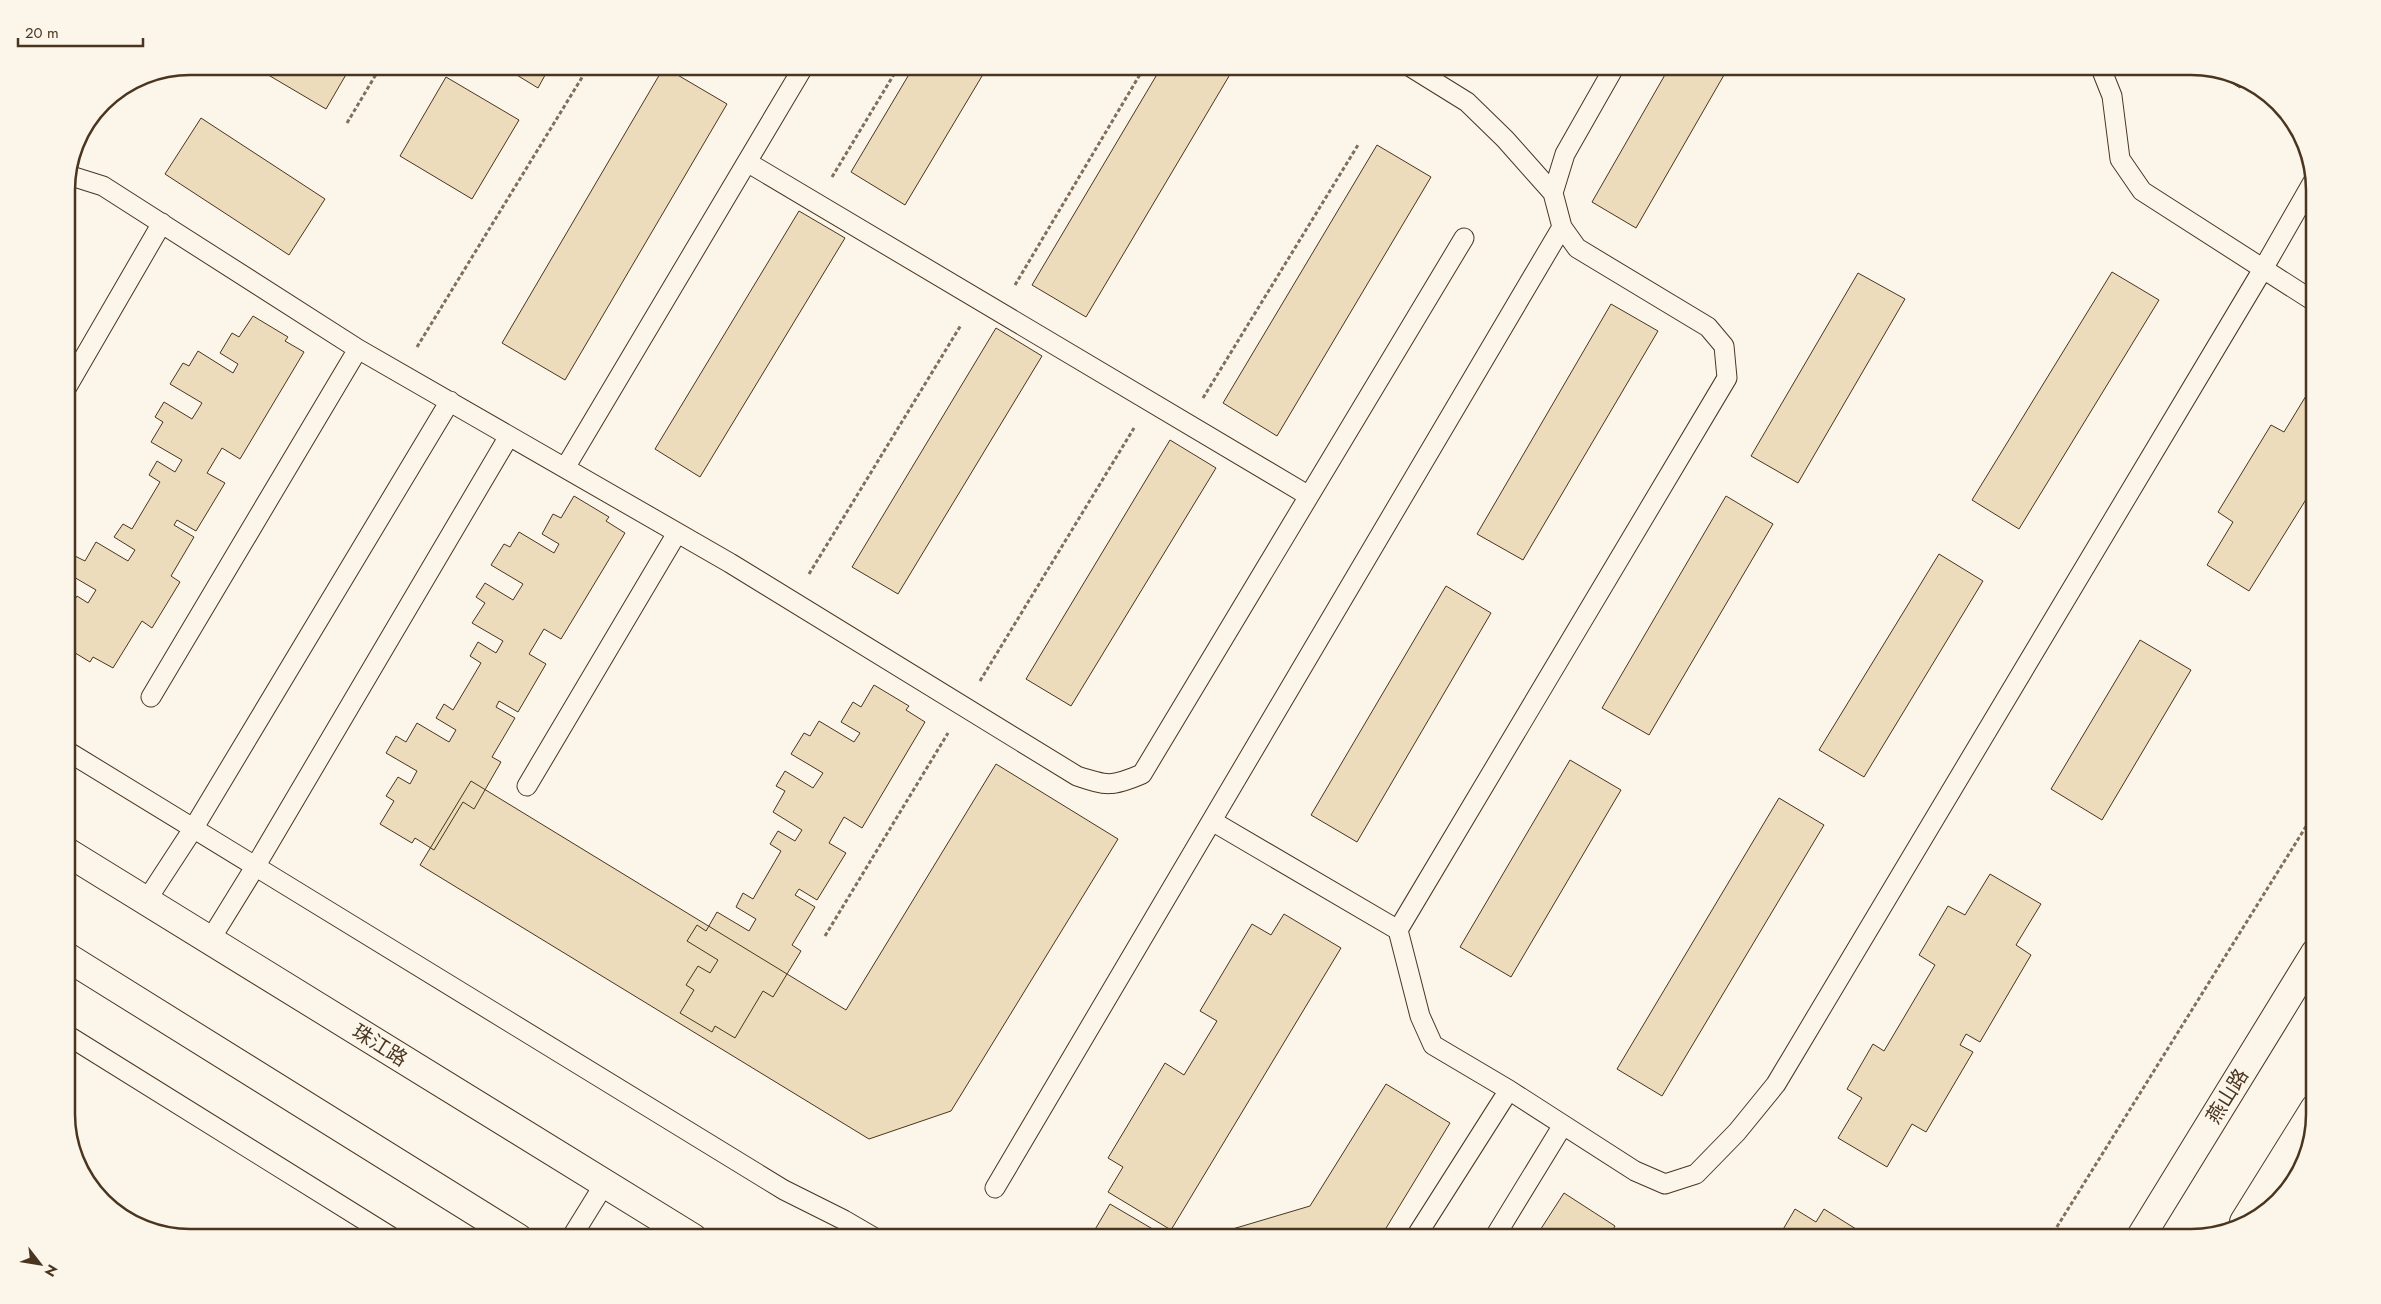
<svg xmlns="http://www.w3.org/2000/svg" width="2381" height="1304" viewBox="0 0 2381 1304" font-family="Jost,'Noto Sans SC',sans-serif">
<style>
.building{fill:#ecdcbc;stroke:#4a3520}
.lines{fill:none;stroke-linecap:round;stroke-linejoin:round}
.service-casing{stroke:#4a3520;stroke-width:21}
.tertiary-casing{stroke:#4a3520;stroke-width:30}
.path{stroke:#7f6f5c;stroke-width:3;stroke-dasharray:4 2.5;stroke-linecap:butt}
.service{stroke:#fbf6e9;stroke-width:19}
.tertiary{stroke:#fbf6e9;stroke-width:28}
.labels{text-anchor:middle;stroke-width:4;stroke-linejoin:round;paint-order:stroke}
.street-label{font-size:20px;fill:#4a3520;stroke:#fbf6e9}
.rim{fill:none;stroke:#4a3520;stroke-width:2.5}
</style>
<rect width="100%" height="100%" fill="#fbf6e9"/>
<path class="building" d="M 253,66 L 351,66 L 326,109 Z
M 502,66 L 550,66 L 538,88 Z
M 914,66 L 988,66 L 905,205 L 851,172 Z
M 1162,66 L 1235,66 L 1086,317 L 1032,285 Z
M 1670,66 L 1708,66 L 1724,75 L 1636,228 L 1592,202 Z
M 664,67 L 727,104 L 565,380 L 502,343 Z
M 2212,71 L 2246,79 L 2240,88 Z
M 446,77 L 519,120 L 472,199 L 400,156 Z
M 201,118 L 325,199 L 289,255 L 165,174 Z
M 1377,145 L 1431,177 L 1277,436 L 1223,403 Z
M 799,211 L 845,238 L 700,477 L 655,449 Z
M 2112,272 L 2159,300 L 2019,529 L 1972,500 Z
M 1858,273 L 1905,299 L 1798,483 L 1751,456 Z
M 1611,304 L 1658,331 L 1523,560 L 1477,534 Z
M 253,316 L 288,337 L 285,341 L 304,352 L 240,459 L 222,448 L 207,473 L 225,483 L 196,531 L 177,520 L 174,525 L 194,537 L 171,576 L 180,582 L 152,628 L 142,621 L 113,668 L 93,657 L 90,662 L 67,648 L 67,630 L 73,620 L 67,617 L 67,613 L 77,596 L 88,603 L 96,590 L 67,573 L 67,570 L 75,556 L 85,561 L 96,542 L 128,561 L 135,550 L 114,537 L 123,524 L 132,529 L 160,482 L 149,475 L 157,461 L 175,472 L 182,460 L 151,442 L 163,422 L 155,417 L 164,402 L 192,419 L 202,403 L 170,384 L 183,363 L 189,366 L 198,351 L 233,373 L 238,364 L 220,353 L 232,333 L 239,337 Z
M 996,328 L 1042,356 L 898,594 L 852,567 Z
M 2312,386 L 2315,388 L 2315,485 L 2249,591 L 2207,565 L 2233,522 L 2218,512 L 2271,425 L 2284,432 Z
M 1170,440 L 1216,468 L 1071,706 L 1026,679 Z
M 574,496 L 609,517 L 606,521 L 625,533 L 561,639 L 544,629 L 529,654 L 546,664 L 518,712 L 499,701 L 496,707 L 515,718 L 492,757 L 501,762 L 474,809 L 463,802 L 434,850 L 415,838 L 412,843 L 380,824 L 394,801 L 386,796 L 398,777 L 410,784 L 417,771 L 386,753 L 396,736 L 406,742 L 417,723 L 449,742 L 456,730 L 436,718 L 444,704 L 453,710 L 481,663 L 470,656 L 478,642 L 496,653 L 503,641 L 472,623 L 485,603 L 476,597 L 485,583 L 513,600 L 523,584 L 491,565 L 504,544 L 510,547 L 519,532 L 554,553 L 559,544 L 542,534 L 553,514 L 561,518 Z
M 1726,496 L 1773,524 L 1649,735 L 1602,708 Z
M 1939,554 L 1983,581 L 1864,777 L 1819,750 Z
M 1446,586 L 1491,613 L 1357,842 L 1311,815 Z
M 2140,640 L 2191,670 L 2102,820 L 2051,789 Z
M 874,685 L 909,706 L 906,710 L 925,722 L 862,828 L 844,817 L 829,843 L 846,853 L 817,900 L 799,889 L 795,895 L 815,907 L 792,945 L 801,951 L 773,997 L 763,991 L 735,1038 L 715,1026 L 712,1032 L 680,1013 L 694,990 L 686,985 L 698,966 L 710,973 L 718,960 L 687,941 L 697,925 L 706,931 L 717,912 L 749,931 L 756,919 L 736,907 L 743,893 L 753,899 L 781,851 L 770,844 L 778,831 L 795,841 L 802,830 L 773,812 L 785,791 L 776,786 L 785,771 L 813,788 L 823,773 L 791,754 L 804,733 L 810,736 L 819,721 L 854,742 L 860,733 L 841,722 L 853,702 L 861,707 Z
M 1570,760 L 1621,790 L 1511,977 L 1460,947 Z
M 996,764 L 1118,839 L 951,1111 L 869,1139 L 420,865 L 471,781 L 846,1010 Z
M 1779,798 L 1824,825 L 1662,1096 L 1617,1069 Z
M 1990,874 L 2041,904 L 2016,945 L 2031,955 L 1980,1042 L 1966,1034 L 1960,1045 L 1973,1052 L 1926,1132 L 1912,1124 L 1887,1167 L 1838,1138 L 1862,1098 L 1847,1089 L 1873,1044 L 1884,1051 L 1935,965 L 1919,955 L 1948,906 L 1965,915 Z
M 1284,914 L 1341,948 L 1171,1230 L 1108,1192 L 1123,1167 L 1108,1158 L 1165,1063 L 1184,1075 L 1217,1021 L 1200,1011 L 1252,924 L 1271,935 Z
M 1386,1084 L 1450,1123 L 1380,1238 L 1210,1238 L 1209,1236 L 1310,1206 Z
M 1564,1193 L 1615,1226 L 1608,1238 L 1535,1238 Z
M 1110,1204 L 1168,1238 L 1090,1238 Z
M 1795,1209 L 1816,1222 L 1824,1209 L 1856,1229 L 1851,1238 L 1778,1238 Z"/>
<g class="lines">
<g class="service-casing">
<path id="service" d="M 1409,66 L 1467,102 L 1505,139 L 1553,193
M 2100,66 L 2112,96 L 2120,159 L 2142,191 L 2315,302
M 747,162 L 1309,496
M 68,175 L 103,186 L 358,349 L 730,563 L 1077,776 C 1107,786 1112,787 1142,774 L 1464,238
M 67,387 L 162,223
M 565,468 L 804,66
M 151,697 L 358,349
M 67,751 L 784,1190 L 844,1220 L 875,1238
M 527,786 L 677,533
M 1212,821 L 1398,930 L 1420,1016 L 1433,1045 L 1509,1090 L 1635,1171 L 1665,1184 L 1696,1174 L 1737,1132 L 1776,1084 L 2263,269 L 2314,180
M 146,901 L 193,829 L 450,401
M 1398,930 L 1727,378 L 1724,346 L 1708,327 L 1577,248 L 1562,227 L 1553,193 L 1565,154 L 1615,66
M 210,940 L 255,867 L 509,436
M 67,1035 L 393,1238
M 995,1188 L 1562,227
M 571,1238 L 605,1183
M 1415,1238 L 1509,1090
M 1494,1238 L 1563,1125"/>
</g>
<g class="tertiary-casing">
<path id="tertiary" d="M 67,852 L 693,1238
M 67,957 L 518,1238
M 2244,1222 L 2315,1108
M 2140,1238 L 2315,953"/>
</g>
<path class="path" d="M 347,123 L 381,66
M 832,177 L 899,66
M 1015,285 L 1145,66
M 417,347 L 589,66
M 1203,398 L 1358,145
M 809,574 L 961,325
M 980,681 L 1134,428
M 825,936 L 948,733
M 2050,1238 L 2315,812"/>
<use href="#service" class="service"/>
<use href="#tertiary" class="tertiary"/>
</g>
<g class="labels">
<g class="street-label">
<text transform="translate(380 1045) rotate(32)" y="7">珠江路</text>
<text transform="translate(2227 1096) rotate(-58)" y="7">燕山路</text>
</g>
</g>
<path d="M0 0H2381V1304H0ZM190 75H2191A115 115 0 0 1 2306 190V1114A115 115 0 0 1 2191 1229H190A115 115 0 0 1 75 1114V190A115 115 0 0 1 190 75Z" fill="#fbf6e9" fill-rule="evenodd"/>
<path class="rim" d="M190 75H2191A115 115 0 0 1 2306 190V1114A115 115 0 0 1 2191 1229H190A115 115 0 0 1 75 1114V190A115 115 0 0 1 190 75Z"/>
<g transform="translate(40 1264) rotate(121)" stroke="#fbf6e9" stroke-width="4" paint-order="stroke">
<path d="M0-4L9 19L0 12L-9 19Z" fill="#4a3520"/>
<text y="-8" font-size="14" font-weight="bold" text-anchor="middle" fill="#4a3520">N</text>
</g>
<path d="M18 38v8h125v-8" fill="none" stroke="#4a3520" stroke-width="2.5"/>
<text x="25" y="38" font-size="15" fill="#4a3520" stroke="#fbf6e9" stroke-width="4" paint-order="stroke">20 m</text>
</svg>
